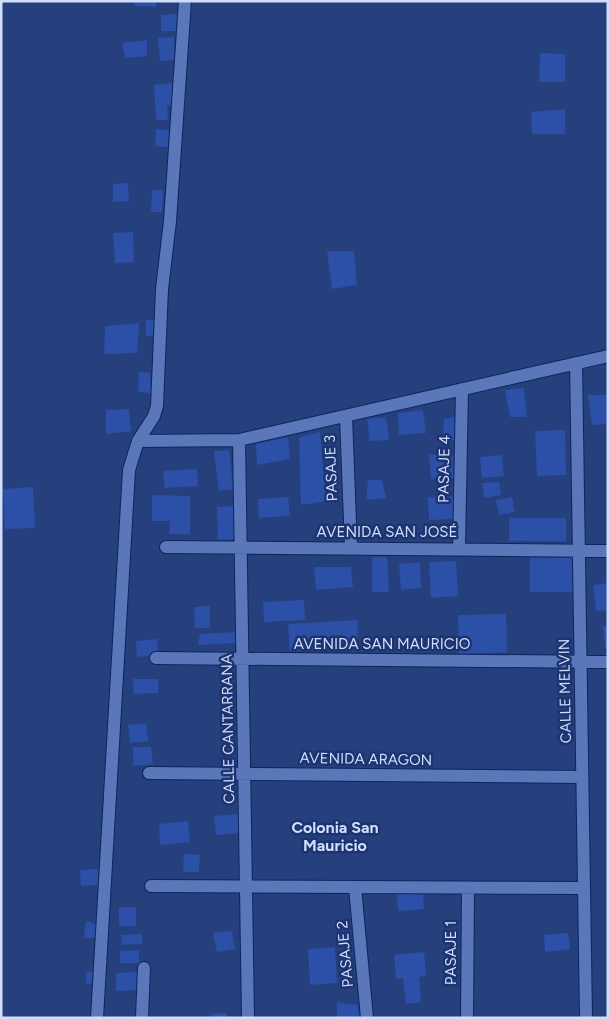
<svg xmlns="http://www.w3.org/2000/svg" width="609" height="1019" viewBox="0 0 609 1019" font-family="Figtree,sans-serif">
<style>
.building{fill:#2c4fa7}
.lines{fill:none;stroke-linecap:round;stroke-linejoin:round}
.street-casing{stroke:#0e245f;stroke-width:14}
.street{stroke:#5977b9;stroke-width:12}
.labels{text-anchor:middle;stroke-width:5;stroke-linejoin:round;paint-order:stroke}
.street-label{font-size:15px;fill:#d0defb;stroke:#1c3471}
.neighbourhood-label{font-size:16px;font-weight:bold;fill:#d0dffc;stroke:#1c3471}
</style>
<rect width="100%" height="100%" fill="#26407d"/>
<path class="building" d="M 135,1 L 156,1 L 156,7 L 135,6 Z
M 178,14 L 178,31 L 161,31 L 161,15 Z
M 174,37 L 175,60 L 160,61 L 158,38 Z
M 147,40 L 147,56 L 125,58 L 122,43 Z
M 540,53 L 565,54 L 565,82 L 539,82 Z
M 172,83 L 173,105 L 167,105 L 168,120 L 156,120 L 154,85 Z
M 565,109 L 565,134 L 532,134 L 531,112 Z
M 156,129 L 169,130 L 168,147 L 155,146 Z
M 128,183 L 129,201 L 113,202 L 113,184 Z
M 152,190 L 163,190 L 162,212 L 151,212 Z
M 133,232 L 134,262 L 115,263 L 113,233 Z
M 327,251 L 354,251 L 357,285 L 332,289 Z
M 146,320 L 155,320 L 155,336 L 146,336 Z
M 139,323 L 137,353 L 104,354 L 105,326 Z
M 139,372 L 150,373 L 151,394 L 138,391 Z
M 524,388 L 527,417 L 510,417 L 505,390 Z
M 588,395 L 608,395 L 608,424 L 592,425 Z
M 129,409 L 131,431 L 106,434 L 106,410 Z
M 423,410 L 426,433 L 399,435 L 398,413 Z
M 386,417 L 389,440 L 370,441 L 367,419 Z
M 456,417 L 455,440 L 443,441 L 444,419 Z
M 565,430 L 566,475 L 537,476 L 535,431 Z
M 320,432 L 326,501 L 301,505 L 299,437 Z
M 288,437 L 290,459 L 257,465 L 256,444 Z
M 229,450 L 233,489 L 219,491 L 214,451 Z
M 429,454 L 453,456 L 454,478 L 431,479 Z
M 502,455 L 504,476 L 482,478 L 480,457 Z
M 197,469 L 198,486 L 165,488 L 163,471 Z
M 368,480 L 382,480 L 386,498 L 366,500 Z
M 499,482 L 501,495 L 484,498 L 482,483 Z
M 33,487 L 35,528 L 5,529 L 3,489 Z
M 152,495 L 190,496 L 190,534 L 169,534 L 170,521 L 152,521 Z
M 453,496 L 455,519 L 429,520 L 428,497 Z
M 288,497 L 290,516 L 259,518 L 258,499 Z
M 512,497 L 515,512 L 499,515 L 496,500 Z
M 233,506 L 235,539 L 218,540 L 217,507 Z
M 509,518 L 566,518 L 566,541 L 509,541 Z
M 372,557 L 387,557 L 389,592 L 372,592 Z
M 572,557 L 574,592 L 530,592 L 530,558 Z
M 456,561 L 458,596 L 431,598 L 429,562 Z
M 420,562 L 421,588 L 401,590 L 399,564 Z
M 314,567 L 351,567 L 353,587 L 316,590 Z
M 608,583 L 608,610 L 596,611 L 593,585 Z
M 304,600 L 305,620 L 264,622 L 263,602 Z
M 210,606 L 210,628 L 195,628 L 194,607 Z
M 506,614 L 507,652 L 459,654 L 458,615 Z
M 358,620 L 357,648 L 290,650 L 288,624 Z
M 603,626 L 608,626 L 608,648 L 605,648 Z
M 236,632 L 236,643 L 198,645 L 200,634 Z
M 157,639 L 158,655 L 137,657 L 136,641 Z
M 133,679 L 158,679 L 158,693 L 134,694 Z
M 146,723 L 148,741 L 130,743 L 128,725 Z
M 133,747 L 151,747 L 153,764 L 133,766 Z
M 238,814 L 239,833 L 216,835 L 214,816 Z
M 188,821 L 190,842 L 160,845 L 159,824 Z
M 184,854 L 200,855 L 199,872 L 183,872 Z
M 98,869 L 98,885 L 81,886 L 80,870 Z
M 423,893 L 424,909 L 398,911 L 397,894 Z
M 119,907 L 136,907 L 136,926 L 119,926 Z
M 86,921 L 97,925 L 95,938 L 84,938 Z
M 232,931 L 235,949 L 217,952 L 213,933 Z
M 568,933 L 570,949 L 545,952 L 544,935 Z
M 142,934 L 142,944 L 122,945 L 121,935 Z
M 335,947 L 337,983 L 310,985 L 308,949 Z
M 139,950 L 139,963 L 120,963 L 120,951 Z
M 424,952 L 426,976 L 419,977 L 421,1002 L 406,1004 L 403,978 L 396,979 L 394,955 Z
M 95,971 L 95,984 L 86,983 L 86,972 Z
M 137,972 L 138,990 L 116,991 L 116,973 Z
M 337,1002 L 358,1005 L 359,1018 L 337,1018 Z
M 227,1013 L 227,1018 L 211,1018 L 211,1014 Z"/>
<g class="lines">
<g class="street-casing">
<path id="street" d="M 576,363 L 586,1018
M 346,416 L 351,548
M 239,440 L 248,1018
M 138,441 L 239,440 L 608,356
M 166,547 L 608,551
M 459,549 L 462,389
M 156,658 L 608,662
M 149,773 L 582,777
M 151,886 L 584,888
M 355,887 L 367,1018
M 97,1018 L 129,470 L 138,441 L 154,416 L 157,406 L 162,289 L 170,221 L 185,1
M 142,1018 L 144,968
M 467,1018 L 468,888"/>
</g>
<use href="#street" class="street"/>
</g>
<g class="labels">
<g class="street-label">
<text transform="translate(331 468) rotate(-92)" y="5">PASAJE 3</text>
<text transform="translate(444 469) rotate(-89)" y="5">PASAJE 4</text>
<text x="387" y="537">AVENIDA SAN JOSÉ</text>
<text x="382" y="649">AVENIDA SAN MAURICIO</text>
<text transform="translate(565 691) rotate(-91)" y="5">CALLE MELVIN</text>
<text transform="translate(228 729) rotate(-91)" y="5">CALLE CANTARRANA</text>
<text transform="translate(366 759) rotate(1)" y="5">AVENIDA ARAGON</text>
<text transform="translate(451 953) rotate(-90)" y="5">PASAJE 1</text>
<text transform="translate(345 954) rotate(-95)" y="5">PASAJE 2</text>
</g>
<g class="neighbourhood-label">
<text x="335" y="833">Colonia San<tspan x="335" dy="18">Mauricio</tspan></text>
</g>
</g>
<rect width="609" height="1019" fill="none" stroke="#d0defb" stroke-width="5"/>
</svg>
